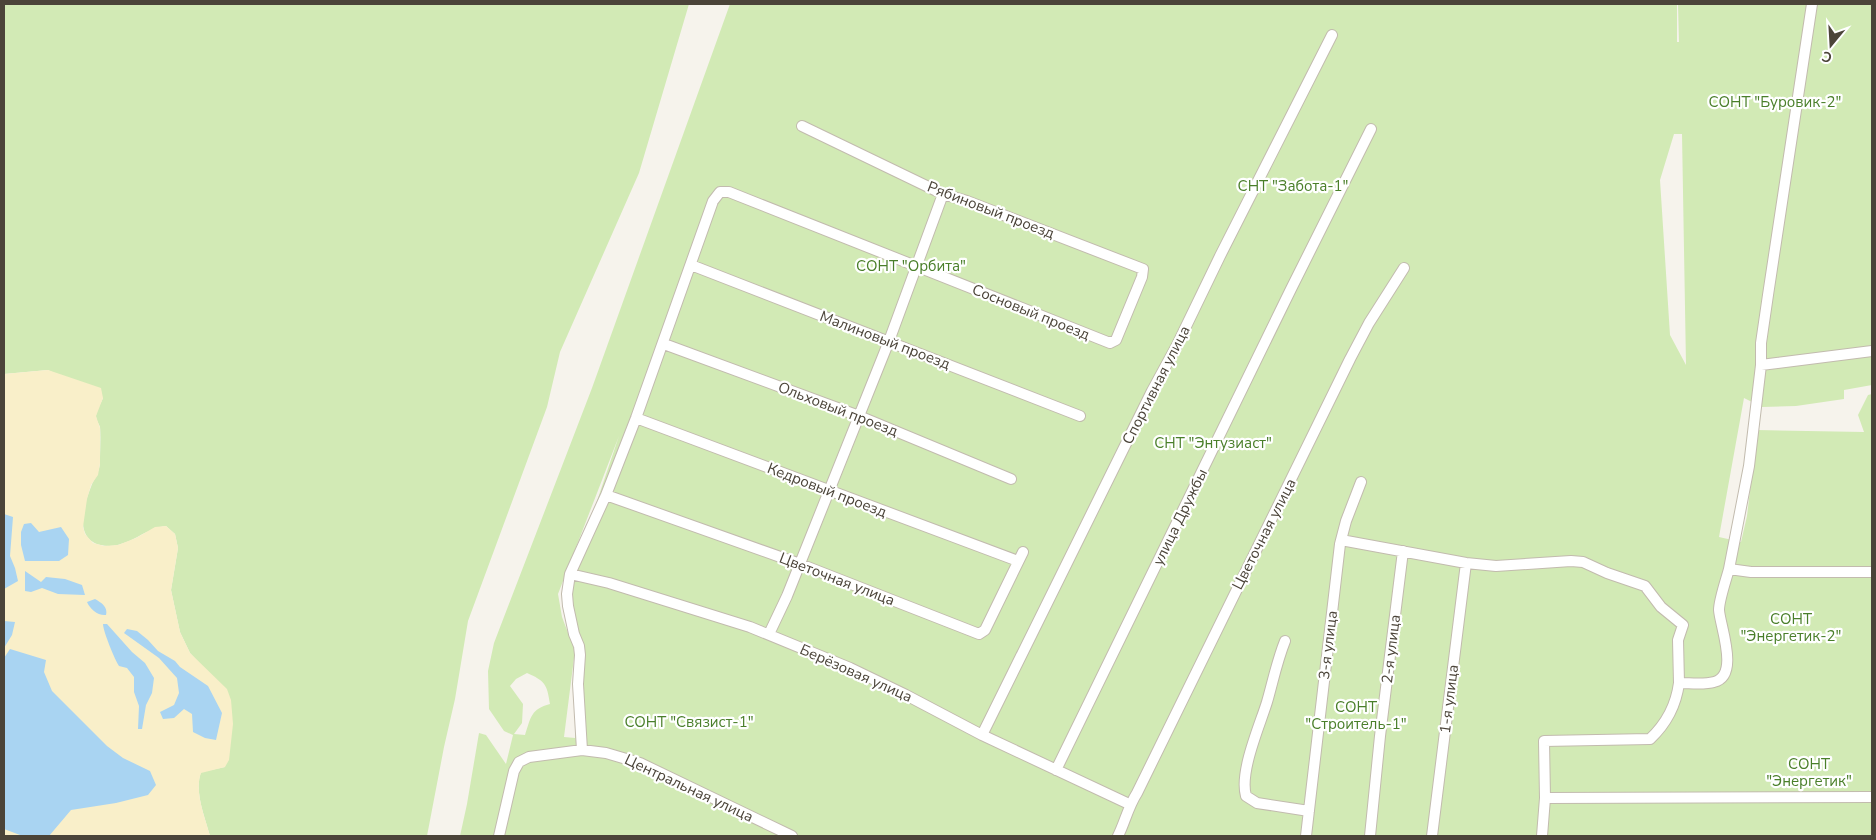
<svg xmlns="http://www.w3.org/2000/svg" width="1876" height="840" viewBox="0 0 1876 840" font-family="'Nunito Sans',sans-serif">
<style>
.green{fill:#d2eab5;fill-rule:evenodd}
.sand{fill:#f9efc9}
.water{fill:#a9d4f2}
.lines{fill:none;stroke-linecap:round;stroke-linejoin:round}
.minor-casing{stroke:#c2bbae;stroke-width:12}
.minor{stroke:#fff;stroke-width:10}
.labels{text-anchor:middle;stroke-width:4.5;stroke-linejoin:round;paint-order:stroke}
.park-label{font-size:15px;fill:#4a7f2a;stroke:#fff}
.street-label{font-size:15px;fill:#4b4439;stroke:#fff}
</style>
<rect width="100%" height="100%" fill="#f6f3ec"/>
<path class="green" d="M 4,4 L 689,4 L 639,173 L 560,352 L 547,407 L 468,621 L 455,699 L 444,747 L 427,836 L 210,836 C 205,817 194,792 201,772 L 225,767 L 202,666 L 190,653 L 180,632 L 171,590 L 178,548 L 175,534 L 166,526 C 144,528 125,551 101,545 C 74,539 83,506 91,487 C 94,478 100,472 100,462 C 100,454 101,435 100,427 C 99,424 96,420 96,416 C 96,411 101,403 103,398 L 48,370 L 4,374 Z
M 730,4 L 1677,4 L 1677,42 L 1679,42 L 1678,4 L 1872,4 L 1872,385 L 1844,390 L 1844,399 L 1796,406 L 1762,407 L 1744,398 L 1719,537 L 1741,542 L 1747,516 L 1757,430 L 1864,432 L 1858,415 L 1868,395 L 1872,394 L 1872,836 L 460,836 L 467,804 L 479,733 L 486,735 L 506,764 L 513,735 L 504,731 L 489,709 L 488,671 L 494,643 L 592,388 ZM 1674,134 L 1682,134 L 1686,365 L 1670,335 L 1660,180 ZM 619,436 L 573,572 L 570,638 L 562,617 L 558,594 ZM 574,658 L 575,658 L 575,738 L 564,737 ZM 527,673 C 545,681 547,684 550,704 C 531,709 531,717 525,735 L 514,734 L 522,723 L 523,704 L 510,686 L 516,679 Z"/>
<path class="sand" d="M 48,370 L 101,388 L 103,398 L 96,416 L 100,428 L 100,463 L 98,475 L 91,485 L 87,499 L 83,527 L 85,534 L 93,543 L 104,546 L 118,545 L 136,538 L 155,527 L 166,526 L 175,534 L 178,548 L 171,590 L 180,632 L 190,653 L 227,689 L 231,700 L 233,724 L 229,760 L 225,767 L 201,773 C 194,792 205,817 210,836 L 4,836 L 4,374 Z"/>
<path class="water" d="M 4,514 L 13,517 L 10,556 L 15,568 L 18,581 L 4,589 Z
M 31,523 L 39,532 L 61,527 L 69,539 L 68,555 L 59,561 L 25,561 L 21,545 L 21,532 L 24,524 Z
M 25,571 L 41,582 L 46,577 L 65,579 L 82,585 L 85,595 L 58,594 L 42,588 L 31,592 L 25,591 Z
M 95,599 C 102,603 108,607 106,615 C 98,616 90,609 87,602 Z
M 4,621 L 15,622 L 12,635 L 4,648 Z
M 103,624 L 107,624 L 132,652 L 145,663 L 154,678 L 152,693 L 146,705 L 142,729 L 138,729 L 139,706 L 134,692 L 134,677 L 127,668 L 119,666 C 115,660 103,631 103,624 Z
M 127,629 L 137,631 L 148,640 L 158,651 L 175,661 L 180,667 L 208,686 L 222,713 L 216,740 L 205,738 L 193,732 L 192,714 L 184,709 L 174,718 L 163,719 L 160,712 L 174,705 L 179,693 L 177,678 L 159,658 L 124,633 Z
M 10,649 L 46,660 L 44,672 L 52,691 L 107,746 L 123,758 L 150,771 L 156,785 L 148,795 L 116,803 L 71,810 L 49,836 L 20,835 L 4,829 L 4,658 Z"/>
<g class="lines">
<g class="minor-casing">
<path id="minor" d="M 691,265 L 1080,416
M 664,344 L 859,416 L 1011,479
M 1872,351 L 1761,365 L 1749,466 L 1729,569 L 1751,572 L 1872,572
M 1761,365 L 1761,343 L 1768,295 L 1812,4
M 636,418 L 1018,561
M 606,495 L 800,564 L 979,634 L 985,630 L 1023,552
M 1341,540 L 1466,563 L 1496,566 L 1571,561 L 1583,562 L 1607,573 L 1645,586 L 1661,607 L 1683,625 L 1678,640 L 1679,683
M 570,574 L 609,583 L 750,627 L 850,668 L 906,695 L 982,735 L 1129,804
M 769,634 L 787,596 L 889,341 L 943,194
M 1285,641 C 1277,661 1273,681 1267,702 C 1260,725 1239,772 1246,796 L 1257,803 L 1309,811
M 982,735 L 1152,391 L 1177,345 L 1220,256 L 1332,35
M 582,750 L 578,684 L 580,655 L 579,646 L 574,634 L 568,606 L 567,594 L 570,574 L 606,495 L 636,418 L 713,201 L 720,192 L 729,192 L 1110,343 L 1116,340 L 1142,277 L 1143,269 L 967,201 L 943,194 L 802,126
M 1056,770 L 1291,289 L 1371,129
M 1545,798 L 1872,797
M 499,836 L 514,771 L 519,762 L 529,757 L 582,750 L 606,753 L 640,763 L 792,836
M 1118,836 C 1125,822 1128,807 1137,793 L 1350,359 L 1369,323 L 1404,268
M 1306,836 L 1340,544 L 1346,521 L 1361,482
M 1370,836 L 1380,736 L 1403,551
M 1432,836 L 1466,563
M 1542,836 L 1545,798 L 1544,741 L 1650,739 C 1666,724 1676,706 1679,683 C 1690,683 1704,685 1714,682 C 1740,676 1720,626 1719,610 C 1719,600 1726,580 1729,569"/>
</g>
<use href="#minor" class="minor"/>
</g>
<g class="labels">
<g class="park-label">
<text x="1775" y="107">СОНТ "Буровик-2"</text>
<text x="1293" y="191">СНТ "Забота-1"</text>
<text x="911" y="271">СОНТ "Орбита"</text>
<text x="1213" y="448">СНТ "Энтузиаст"</text>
<text x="1791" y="624">СОНТ<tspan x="1791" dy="17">"Энергетик-2"</tspan></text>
<text x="1356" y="712">СОНТ<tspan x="1356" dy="17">"Строитель-1"</tspan></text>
<text x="689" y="727">СОНТ "Связист-1"</text>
<text x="1809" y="769">СОНТ<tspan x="1809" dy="17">"Энергетик"</tspan></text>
</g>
<g class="street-label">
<text transform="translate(991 210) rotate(21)" y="5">Рябиновый проезд</text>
<text transform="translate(1031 312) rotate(22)" y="5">Сосновый проезд</text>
<text transform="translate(885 340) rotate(21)" y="5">Малиновый проезд</text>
<text transform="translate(1156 385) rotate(-63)" y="5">Спортивная улица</text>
<text transform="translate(838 409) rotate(21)" y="5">Ольховый проезд</text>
<text transform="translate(827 490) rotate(21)" y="5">Кедровый проезд</text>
<text transform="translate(1180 517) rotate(-64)" y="5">улица Дружбы</text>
<text transform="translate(1264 534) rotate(-63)" y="5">Цветочная улица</text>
<text transform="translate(837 579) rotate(21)" y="5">Цветочная улица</text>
<text transform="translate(1328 645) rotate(-83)" y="5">3-я улица</text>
<text transform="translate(1391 649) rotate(-83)" y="5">2-я улица</text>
<text transform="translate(856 673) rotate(24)" y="5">Берёзовая улица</text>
<text transform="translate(1449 699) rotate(-83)" y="5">1-я улица</text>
<text transform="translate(689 788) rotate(25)" y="5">Центральная улица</text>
</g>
</g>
<rect width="1876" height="840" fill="none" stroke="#4b4439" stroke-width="10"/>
<g transform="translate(1831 45) rotate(198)" stroke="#ffffff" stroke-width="4" paint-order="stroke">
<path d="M0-4L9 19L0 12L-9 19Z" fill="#4b4439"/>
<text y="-8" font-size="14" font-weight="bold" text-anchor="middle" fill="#4b4439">С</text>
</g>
</svg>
